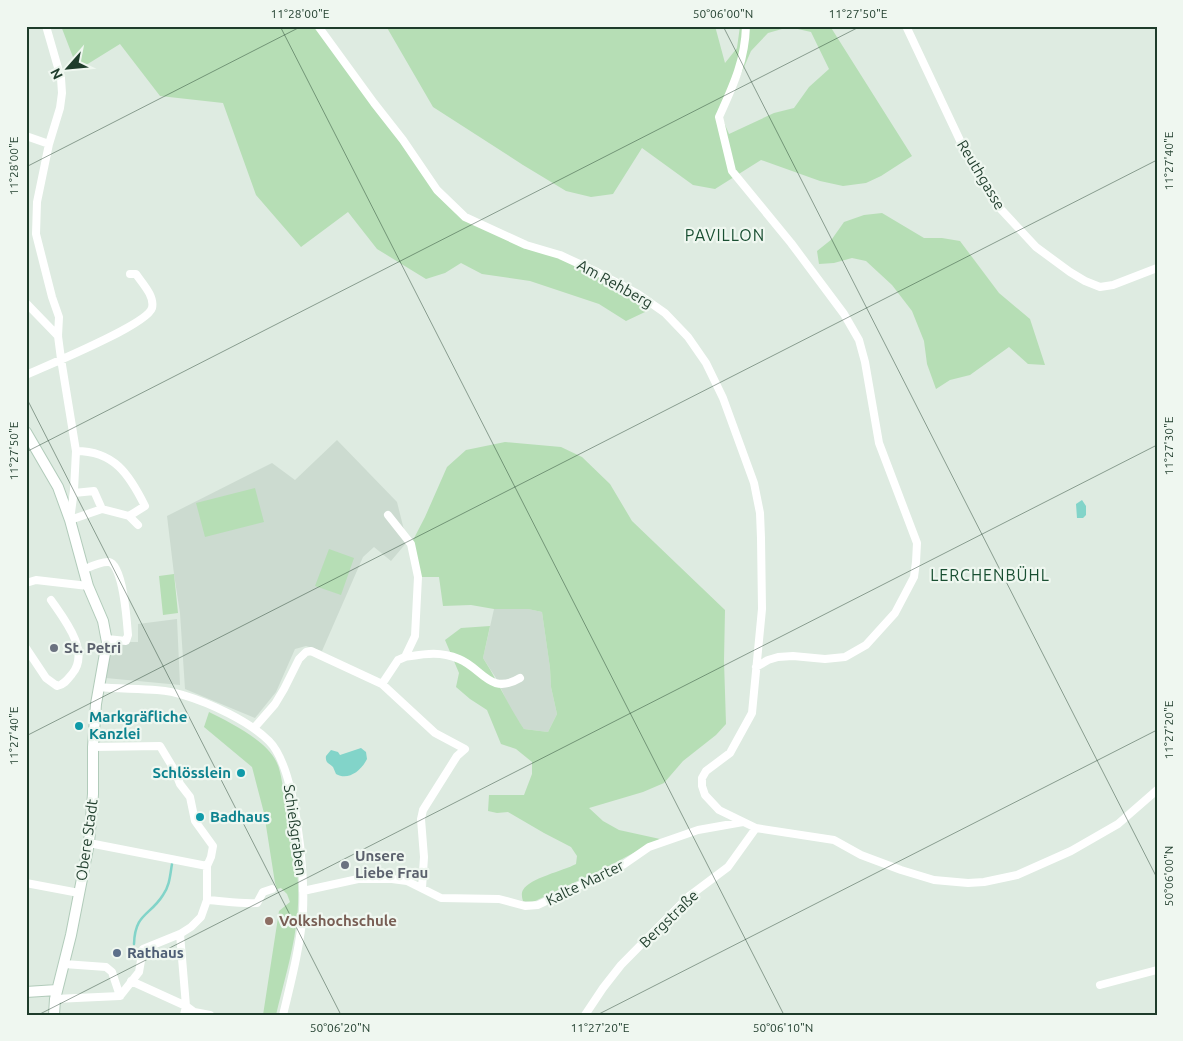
<svg xmlns="http://www.w3.org/2000/svg" width="1183" height="1041" viewBox="0 0 1183 1041" font-family="Ubuntu,sans-serif">
<style>
.built{fill:#ccdbd0}
.green{fill:#b6deb5;fill-rule:evenodd}
.water{fill:#82d4c9}
.lines{fill:none;stroke-linecap:round;stroke-linejoin:round}
.stream{stroke:#82d4c9;stroke-width:2.5}
.secondary-casing{stroke:#b1cbba;stroke-width:12}
.street{stroke:#fff;stroke-width:8}
.secondary{stroke:#fff;stroke-width:10}
.ticks{fill:none;stroke:#1e3c2b;stroke-width:1;stroke-opacity:0.45}
.worship-dot{fill:#6b7280;stroke:#eff7f0;stroke-width:2}
.culture-dot{fill:#0f9aa8;stroke:#eff7f0;stroke-width:2}
.education-dot{fill:#8d6e63;stroke:#eff7f0;stroke-width:2}
.service-dot{fill:#5c6f8a;stroke:#eff7f0;stroke-width:2}
.labels{text-anchor:middle;stroke-width:4.5;stroke-linejoin:round;paint-order:stroke}
.street-label{font-size:15px;fill:#1e3c2b;stroke:#eff7f0}
.worship-label{font-size:15px;font-weight:bold;fill:#5b616d;stroke:#eff7f0;text-anchor:start}
.culture-label{font-size:15px;font-weight:bold;fill:#0d838f;stroke:#eff7f0;text-anchor:start}
.education-label{font-size:15px;font-weight:bold;fill:#785e54;stroke:#eff7f0;text-anchor:start}
.service-label{font-size:15px;font-weight:bold;fill:#4e5e75;stroke:#eff7f0;text-anchor:start}
.neighbourhood-label{font-size:16px;letter-spacing:1px;fill:#194f32;stroke:#eff7f0}
.neatline{fill:none;stroke:#1e3c2b;stroke-width:2}
.ticks-label{font-size:12px;text-anchor:middle;fill:#1e3c2b}
</style>
<rect width="100%" height="100%" fill="#deebe1"/>
<path class="built" d="M 337,440 L 397,502 L 407,542 L 391,561 L 374,547 L 363,557 L 322,651 L 306,646 L 295,649 L 276,692 L 255,718 L 185,689 L 180,613 L 174,574 L 167,516 L 272,463 L 295,480 Z
M 494,609 L 528,609 L 542,612 L 550,668 L 551,687 L 557,714 L 548,732 L 524,729 L 513,714 L 496,678 L 483,658 Z
M 177,619 L 180,685 L 106,678 L 110,642 L 138,642 L 138,624 Z"/>
<path class="green" d="M 61,26 L 318,26 L 437,190 L 465,217 L 560,255 L 647,301 L 645,312 L 626,321 L 599,304 L 530,281 L 482,274 L 461,263 L 445,273 L 426,279 L 377,249 L 348,212 L 301,247 L 256,195 L 223,103 L 160,96 L 120,44 L 78,70 Z
M 386,26 L 715,26 L 725,63 L 737,48 L 740,26 L 830,26 L 912,156 L 881,176 L 866,183 L 843,186 L 820,181 L 761,160 L 715,189 L 693,185 L 642,148 L 613,194 L 591,197 L 566,191 L 523,165 L 433,107 ZM 789,27 L 811,32 L 829,69 L 809,87 L 794,108 L 774,113 L 729,134 L 722,118 L 751,51 L 768,33 Z
M 882,213 L 924,238 L 942,238 L 960,241 L 999,293 L 1030,319 L 1045,365 L 1028,364 L 1009,347 L 970,375 L 950,380 L 936,389 L 927,364 L 924,341 L 912,311 L 892,285 L 866,261 L 852,258 L 834,263 L 819,264 L 817,251 L 832,239 L 844,222 L 864,215 Z
M 505,442 L 561,447 L 582,457 L 610,484 L 632,521 L 725,610 L 724,661 L 726,724 L 716,735 L 683,761 L 664,783 L 643,792 L 589,808 L 603,821 L 619,830 L 660,839 L 605,868 L 533,902 L 523,901 C 522,898 521,893 523,890 C 530,878 563,871 576,864 L 577,856 L 571,847 L 544,833 L 508,812 L 497,813 L 488,811 L 489,795 L 524,795 L 532,774 L 532,762 L 516,749 L 501,744 L 487,710 L 470,699 L 456,687 L 459,673 L 445,640 L 461,628 L 490,626 L 483,658 C 498,681 508,706 524,729 L 548,732 L 557,714 L 551,687 L 550,668 L 542,612 L 528,609 L 494,609 L 471,605 L 443,606 L 439,577 L 418,577 L 411,544 L 425,517 L 447,467 L 466,450 Z
M 255,488 L 264,522 L 205,537 L 196,503 Z
M 329,549 L 354,558 L 341,595 L 315,586 Z
M 174,574 L 178,613 L 163,615 L 159,576 Z
M 209,712 C 229,722 266,740 276,761 C 282,772 283,792 286,805 C 295,844 302,886 296,926 C 292,956 283,985 276,1015 L 263,1015 L 279,911 L 290,902 L 287,894 L 281,888 L 277,889 L 275,883 L 264,813 L 252,767 L 204,727 Z"/>
<path class="water" d="M 1082,500 L 1086,506 L 1086,515 L 1083,518 L 1077,518 L 1076,504 Z
M 361,748 L 366,752 L 367,759 C 361,771 348,781 336,774 L 333,767 C 329,763 325,763 326,756 L 331,750 L 338,752 L 340,755 Z"/>
<g class="lines">
<path class="stream" d="M 134,944 C 135,913 150,916 163,895 C 170,885 170,875 172,864"/>
<g class="secondary-casing">
<path id="secondary" d="M 26,432 L 58,487 L 70,520 L 88,586 L 103,621 L 107,642 L 96,704 L 93,747 L 93,794 L 89,843 L 71,935 L 55,999 L 54,1015
M 26,992 L 57,990"/>
</g>
<path class="street" d="M 46,26 L 61,78 L 62,93 L 60,108 L 49,144 L 37,202 L 36,234 L 52,297 L 59,317 L 58,336 L 61,359 L 76,451 L 74,490 L 70,520 L 102,509 L 129,516 L 138,525
M 318,26 L 374,103 L 403,140 L 437,190 L 465,217 L 526,245 L 560,255 L 597,272 L 638,294 L 665,313 L 688,337 L 706,363 L 723,398 L 754,483 L 760,513 L 761,538 L 762,609 L 752,713 L 730,753 L 706,771 L 702,778 L 702,786 L 705,795 L 719,810 L 756,828 L 834,840 L 861,855 L 901,870 L 934,880 L 968,883 L 984,882 L 1017,875 L 1071,851 L 1118,824 L 1157,790
M 746,26 C 745,61 733,86 719,117 L 732,171 L 791,243 L 844,314 L 859,340 L 865,362 L 879,443 L 917,543 L 916,562 L 914,577 L 895,613 L 866,645 L 845,657 L 825,659 L 793,656 L 778,657 L 768,660 L 756,667
M 906,26 L 965,151 L 978,173 L 996,204 L 1036,247 L 1070,272 L 1085,281 L 1100,287 L 1113,285 L 1157,268
M 26,136 L 49,144
M 26,303 L 58,336
M 26,375 C 46,366 147,325 152,308 C 155,296 142,283 136,274 L 130,274
M 76,451 C 114,451 129,474 145,506 L 129,516
M 74,493 L 94,491 L 102,509
M 83,570 C 90,567 101,561 109,562 C 123,564 127,622 128,635 L 126,641 L 107,639
M 26,583 L 36,580 L 88,586
M 26,648 L 46,678 L 57,686 C 64,685 68,679 72,674 C 91,652 64,619 51,600
M 405,657 C 425,654 439,651 459,659 C 482,668 490,696 520,678
M 382,684 L 398,660 L 405,657 L 415,636 L 418,577 L 411,544 L 388,515
M 99,687 C 125,690 159,687 183,695 C 210,703 249,721 269,741 C 296,768 305,872 303,910 C 301,943 291,982 283,1015
M 254,728 L 275,704 L 284,689 L 299,659 L 306,652 L 311,651 L 382,684 L 435,733 L 465,749 L 457,756 L 423,810 L 421,819 L 424,857 L 422,888
M 89,843 L 207,866
M 26,883 L 79,893
M 303,891 L 358,879 L 392,879 L 407,881 L 441,898 L 499,899 L 525,906 L 538,905 L 623,865 L 649,847 L 698,830 L 743,822
M 207,900 C 224,901 240,904 257,903 L 263,892 L 272,889
M 180,934 L 186,1006 L 184,1015
M 64,964 L 106,967 L 112,972 L 120,996
M 131,981 L 186,1006 L 194,1012 L 210,1015
M 1100,985 L 1157,970
M 55,999 L 120,996 L 139,972 L 143,949 L 180,934 L 191,927 L 201,917 L 207,900 L 207,866 L 211,857 L 213,846 L 195,821 L 190,797 L 180,784 L 175,771 L 160,746 L 93,747
M 585,1015 L 603,988 L 621,965 L 688,897 L 728,867 L 756,828"/>
<use href="#secondary" class="secondary"/>
</g>
<path class="ticks" d="M 280,26 L 784,1015M 723,26 L 1157,878M 26,167 L 302,26M 26,397 L 341,1015M 26,452 L 861,26M 26,736 L 1157,160M 38,1015 L 1157,445M 597,1015 L 1157,730M 1156,1015 L 1157,1014"/>
<g class="worship-dot">
<circle cx="54" cy="648" r="5"/>
<circle cx="345" cy="865" r="5"/>
</g>
<g class="culture-dot">
<circle cx="79" cy="726" r="5"/>
<circle cx="241" cy="773" r="5"/>
<circle cx="200" cy="817" r="5"/>
</g>
<circle class="education-dot" cx="269" cy="921" r="5"/>
<circle class="service-dot" cx="117" cy="953" r="5"/>
<g class="labels">
<g class="street-label">
<text transform="translate(981 175) rotate(59)" y="5">Reuthgasse</text>
<text transform="translate(615 284) rotate(29)" y="5">Am Rehberg</text>
<text transform="translate(295 830) rotate(82)" y="5">Schießgraben</text>
<text transform="translate(87 840) rotate(-82)" y="5">Obere Stadt</text>
<text transform="translate(585 883) rotate(-26)" y="5">Kalte Marter</text>
<text transform="translate(669 919) rotate(-44)" y="5">Bergstraße</text>
</g>
<g class="worship-label">
<text x="64" y="653">St. Petri</text>
<text x="355" y="861">Unsere<tspan x="355" dy="17">Liebe Frau</tspan></text>
</g>
<g class="culture-label">
<text x="89" y="722">Markgräfliche<tspan x="89" dy="17">Kanzlei</tspan></text>
<text x="231" y="778" text-anchor="end">Schlösslein</text>
<text x="210" y="822">Badhaus</text>
</g>
<g class="education-label">
<text x="279" y="926">Volkshochschule</text>
</g>
<g class="service-label">
<text x="127" y="958">Rathaus</text>
</g>
<g class="neighbourhood-label">
<text x="725" y="241">PAVILLON</text>
<text x="990" y="581">LERCHENBÜHL</text>
</g>
</g>
<rect width="1183" height="1041" fill="none" stroke="#eff7f0" stroke-width="55"/>
<g transform="translate(68 68) rotate(243)" stroke="#eff7f0" stroke-width="4" paint-order="stroke">
<path d="M0-4L9 19L0 12L-9 19Z" fill="#1e3c2b"/>
<text y="-8" font-size="14" font-weight="bold" text-anchor="middle" fill="#1e3c2b">N</text>
</g>
<rect x="28" y="28" width="1128" height="986" class="neatline"/>
<g class="ticks-label">
<text x="300" y="18">11°28'00"E</text>
<text x="723" y="18">50°06'00"N</text>
<text x="858" y="18">11°27'50"E</text>
<text transform="translate(1169 161) rotate(-90)" y="4">11°27'40"E</text>
<text transform="translate(14 166) rotate(-90)" y="4">11°28'00"E</text>
<text transform="translate(1169 446) rotate(-90)" y="4">11°27'30"E</text>
<text transform="translate(14 451) rotate(-90)" y="4">11°27'50"E</text>
<text transform="translate(1169 730) rotate(-90)" y="4">11°27'20"E</text>
<text transform="translate(14 736) rotate(-90)" y="4">11°27'40"E</text>
<text transform="translate(1169 876) rotate(-90)" y="4">50°06'00"N</text>
<text x="340" y="1032">50°06'20"N</text>
<text x="600" y="1032">11°27'20"E</text>
<text x="783" y="1032">50°06'10"N</text>
</g>
</svg>
